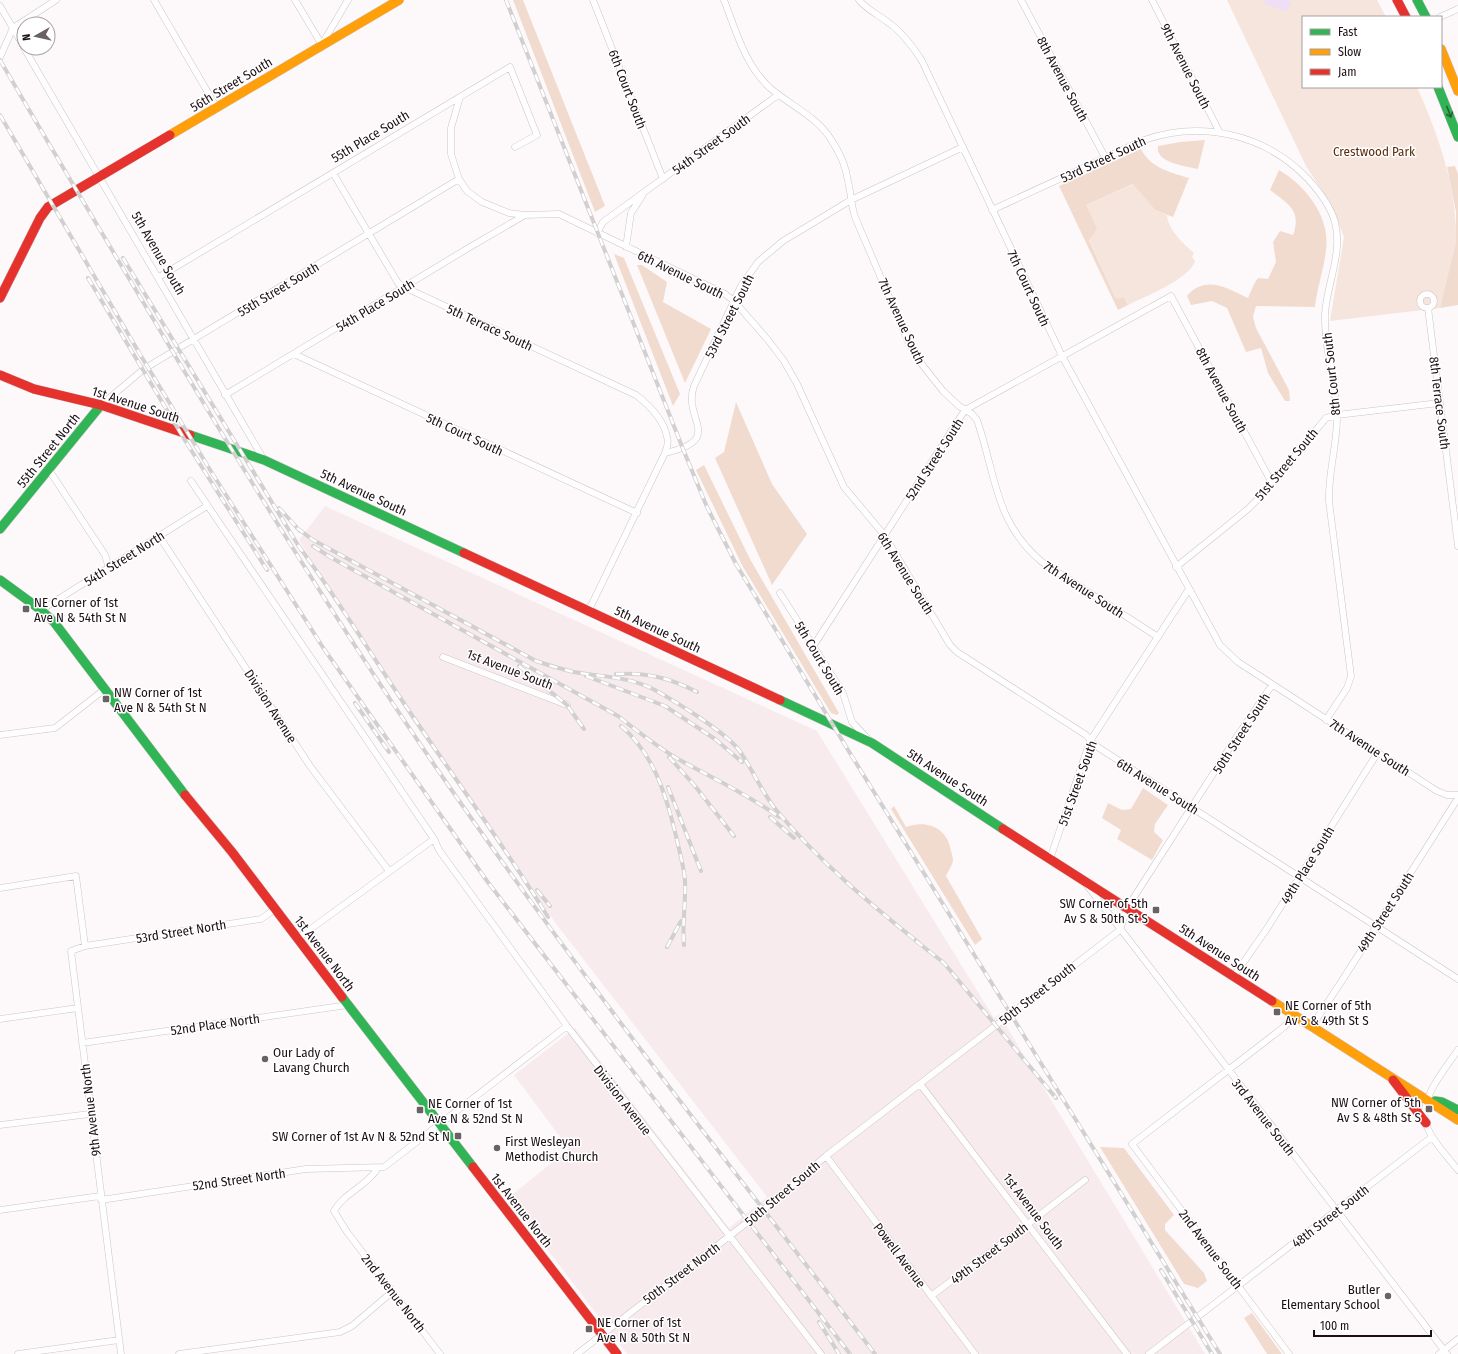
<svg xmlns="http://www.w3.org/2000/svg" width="1458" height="1354" viewBox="0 0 1458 1354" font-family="'Fira Sans Condensed',sans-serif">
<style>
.built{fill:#f7ebee}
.green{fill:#f5e5dd}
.forest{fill:#f1dbcf}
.water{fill:#eedef8}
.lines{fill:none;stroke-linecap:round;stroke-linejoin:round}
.street-casing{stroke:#cdc4c6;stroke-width:7}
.fast-casing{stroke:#cdc4c6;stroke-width:10}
.slow-casing{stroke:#cdc4c6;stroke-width:10}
.jam-casing{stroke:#cdc4c6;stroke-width:10}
.street{stroke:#fffefe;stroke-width:6}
.fast{stroke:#30b455;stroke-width:9}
.slow{stroke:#ff9f0a;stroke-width:9}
.jam{stroke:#e5322d;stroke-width:9}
.rail-casing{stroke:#d1cfd0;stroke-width:4}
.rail{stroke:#fff;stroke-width:2.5;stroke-dasharray:8;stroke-linecap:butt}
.oneway{stroke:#266234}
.poi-dot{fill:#6b6164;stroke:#fff;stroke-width:1.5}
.labels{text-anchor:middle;stroke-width:3;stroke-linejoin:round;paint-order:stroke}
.street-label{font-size:13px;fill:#1d0f13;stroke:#fff}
.park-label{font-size:13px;fill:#5d2d0b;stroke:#fff}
.poi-label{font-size:13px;fill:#1d0f13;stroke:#fff;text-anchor:start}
</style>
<rect width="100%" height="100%" fill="#fdf9fa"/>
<path class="built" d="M 325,506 L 817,731 L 994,1018 L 999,1014 L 1205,1354 L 627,1354 L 508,1198 L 569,1149 L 514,1075 L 575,1028 L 729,1228 L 767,1197 L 557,925 L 411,719 L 299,540 Z"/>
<path class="green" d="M 1227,0 L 1377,0 L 1386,17 L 1303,17 L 1303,87 L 1417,87 C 1438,134 1458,190 1456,243 C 1454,265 1445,287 1440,308 L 1330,321 L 1344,237 L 1331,204 L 1306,166 Z
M 1134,184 L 1155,210 L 1167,215 C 1168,230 1184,244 1194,253 L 1192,257 L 1195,261 C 1190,279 1144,297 1128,305 L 1124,297 L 1116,299 L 1089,239 L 1086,205 Z"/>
<path class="forest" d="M 513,0 L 523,0 L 605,206 L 595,212 Z
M 1205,140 L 1198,169 C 1186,166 1155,163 1158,146 L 1180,142 Z
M 1141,149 C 1151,168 1169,172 1189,178 L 1173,217 L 1155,210 L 1133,184 L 1086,205 L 1097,229 L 1089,240 L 1116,299 L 1124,297 L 1128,305 L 1118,310 L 1059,186 Z
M 1455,166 L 1458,174 L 1458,305 L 1440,308 L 1456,243 L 1456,212 L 1447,167 Z
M 1279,170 C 1305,185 1331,217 1326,250 C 1324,269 1317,288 1315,307 L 1256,306 L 1253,317 L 1256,328 L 1289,390 L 1290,401 L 1285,401 L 1268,373 L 1261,348 L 1246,352 L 1227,308 L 1212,301 L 1191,305 L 1187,296 C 1206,274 1228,289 1248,298 L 1254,284 L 1258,278 L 1268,279 L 1276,262 L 1273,242 L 1280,231 L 1293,235 C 1302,210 1288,204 1270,190 Z
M 614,254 L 624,258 L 680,394 L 673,406 Z
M 637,265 L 642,265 L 667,282 L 663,302 L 711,329 L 685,383 Z
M 736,402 L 772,484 L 807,534 L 772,585 L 715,458 L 724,452 Z
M 704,465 L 750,559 L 839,713 L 837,715 L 831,713 L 743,567 L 696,470 Z
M 1143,788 L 1168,805 L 1155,824 L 1154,832 L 1163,840 L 1152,860 L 1117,839 L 1121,830 L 1102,818 L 1108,803 L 1122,810 L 1131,809 Z
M 894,806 L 906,827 C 927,819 948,828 951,851 C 952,854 953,858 953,861 C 952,866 948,871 946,876 L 982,939 L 975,945 L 891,809 Z
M 1100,1147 L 1124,1148 L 1174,1215 L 1165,1224 L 1165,1230 L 1204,1273 L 1207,1281 L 1198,1288 L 1184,1284 Z
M 1252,1313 L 1282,1354 L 1267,1354 L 1244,1318 Z"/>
<path class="water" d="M 1266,0 L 1286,0 L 1291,2 L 1287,12 L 1264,3 Z"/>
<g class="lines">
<g class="street-casing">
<path id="street" d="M 154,0 L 217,108
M 295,0 L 322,45
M 593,0 L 663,179
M 724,0 C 736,31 745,65 770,88 C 791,106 818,117 832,141 C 840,153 846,167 848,181 C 851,193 851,205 855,217 L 907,339 L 920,362 L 943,391 L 959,406 L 972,414 L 977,420 C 996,474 994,522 1042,562 L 1158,637
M 859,0 C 867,10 879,15 889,23 C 903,33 913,47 922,61 L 1062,356 L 1220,645 L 1238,662 L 1437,791 L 1447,795 L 1458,795
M 1021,0 L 1105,157
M 1152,0 L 1219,131
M 0,6 L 24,47
M 1440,17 L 1458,9
M 322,44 L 348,0
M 24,48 L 264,460
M 0,57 L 13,28 L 56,0
M 460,97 L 451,128 L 451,154 L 459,179 L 467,191 L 482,202 L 509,213 L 525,215 L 559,214 L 725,294 L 734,301 L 768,340 L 784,361 L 797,384 L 844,487 L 885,536 L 950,645 L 957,652 L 1086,735 L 1096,746 L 1458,979
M 333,173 L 398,283 L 404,287 L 636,395 C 649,405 664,420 667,437 C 669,442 667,448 665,453
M 992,210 L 1144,140 C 1202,120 1265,134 1308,179 C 1319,191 1330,205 1335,222 C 1343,253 1327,283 1325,314 C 1324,348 1335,380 1337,413 C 1338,443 1328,471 1329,501 L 1351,676 L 1347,688 L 1326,720
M 597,233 L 603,222 L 778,95
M 626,247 L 631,213 L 642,196
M 159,277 L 510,67 L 537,135 L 515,147
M1420 301a7 7 0 1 1 14 0a7 7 0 1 1-14 0Z
M 1428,308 L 1458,546
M 294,354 L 637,513
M 225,395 L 470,247 L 525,215
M 101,405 L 144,369 L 459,179
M 49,470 L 105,555 L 109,568
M 191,481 L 434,839 L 439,850 L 567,1026 L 821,1354
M 159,536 L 310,766 L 389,871
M 1176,567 L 1248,509 L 1262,495 L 1326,418 L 1337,415 L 1439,403
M 780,593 L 843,693 L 852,722 L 868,739
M 41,610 L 207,506
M 588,612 L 665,453 C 726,439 682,420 694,386 L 741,286 L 758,262 L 783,241 L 851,200 L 963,147
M 814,645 L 965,410 L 1171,296 L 1272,483
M 443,657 L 567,705
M 0,735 L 55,728 L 105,689
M 1050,859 L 1090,741 L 1189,589
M 1086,884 L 1447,1354
M 0,888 L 76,876 L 85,946
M 297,939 L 434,839
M 1234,976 L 1268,927 L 1378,752
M 0,1019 L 78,1008
M 1312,1026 L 1345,976 L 1458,798
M 82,1043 L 348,1005
M 1458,1050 C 1445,1069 1418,1100 1426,1124 C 1432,1141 1447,1156 1458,1170
M 920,1084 L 1127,1354
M 0,1125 L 90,1114
M 826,1156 L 975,1354
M 378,1168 C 367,1186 344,1193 334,1211 L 347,1232 L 440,1354
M 101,1200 L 306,1169 L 384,1167 L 567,1026
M 0,1210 L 100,1196
M 931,1296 L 1028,1224 L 1085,1180
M 18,1354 L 119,1340
M 121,1354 L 71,951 L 85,946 L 261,919 L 275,909
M 179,1354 L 340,1332 L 352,1326 L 392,1292
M 577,1354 L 763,1210 L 826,1156 L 1120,930 L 1127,908 L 1236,738 L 1272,685
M 1149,1354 L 1432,1137
M 1289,1354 L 1132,1144 L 1284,1027 L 1296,1015
M 1439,1354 L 1458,1339"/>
</g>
<g class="fast-casing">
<path id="fast" d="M 1417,0 L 1426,17
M 1438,87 L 1458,137
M 190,435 L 264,460 L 464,553
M 0,529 L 101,405
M 0,580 L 41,610 L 54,622 L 185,795
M 780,700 L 872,743 L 1003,829
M 342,997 L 473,1167
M 1435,1101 L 1442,1102 L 1458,1110"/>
</g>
<g class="slow-casing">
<path id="slow" d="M 1441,49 L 1458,91
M 170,135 L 399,0
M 1272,1001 L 1458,1120"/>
</g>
<g class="jam-casing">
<path id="jam" d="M 1397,0 L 1406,17
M 0,298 L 40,218 L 48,207 L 170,135
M 0,375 L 34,389 L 101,405 L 190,435
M 464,553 L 780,700
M 185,795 L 232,852 L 342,997
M 1003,829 L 1272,1001
M 1393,1080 L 1426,1123
M 473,1167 L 617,1354"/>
</g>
<use href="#street" class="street"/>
<use href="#fast" class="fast"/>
<use href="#slow" class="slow"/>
<use href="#jam" class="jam"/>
<g class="rail-casing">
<path id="rail" d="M 506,0 L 683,449 L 707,507 L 736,564 L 845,745 L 1220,1354
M 0,60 C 59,162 120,263 180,364 C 261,499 344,633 433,763 C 572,966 725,1159 875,1354
M 0,115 L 141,356 L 212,473 L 324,649 L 487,881 L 850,1354
M 123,258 L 301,550
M 88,278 L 186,442 L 267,570
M 279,508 L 300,531
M 297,528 L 313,540 L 536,661 C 548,665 561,669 574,672 C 601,677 627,676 653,689 C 675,701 725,732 739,750 C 753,770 762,793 777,811 C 819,861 869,903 919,943
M 298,545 C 340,602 376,663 416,721 C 460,786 507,850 548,917
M 313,546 L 330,557 L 618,716 C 637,731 656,746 678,759 C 712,778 747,794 779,817
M 519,666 L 567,705 L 584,729
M 616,674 C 646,672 670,678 697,692
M 586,676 L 665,706 L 715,739 L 742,762
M 355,703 L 389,752
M 621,726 C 654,754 666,795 676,836 C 679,850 684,866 685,881 C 686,902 682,923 684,945
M 669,757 L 695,786 L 734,836
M 668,787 L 701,871
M 770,817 L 794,838
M 537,890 L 550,906
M 916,941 L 944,963 L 1056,1098
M 667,947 L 681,921
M 1161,1270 L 1212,1354
M 819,1322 L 839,1354"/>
</g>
<use href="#rail" class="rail"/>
</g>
<defs><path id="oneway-shaft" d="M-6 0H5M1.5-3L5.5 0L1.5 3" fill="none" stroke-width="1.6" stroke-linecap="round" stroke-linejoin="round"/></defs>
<use class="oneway" href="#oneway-shaft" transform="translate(1449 112) rotate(69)"/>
<g class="poi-dot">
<rect x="22" y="605" width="8" height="8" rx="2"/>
<rect x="102" y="695" width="8" height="8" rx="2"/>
<rect x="1152" y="906" width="8" height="8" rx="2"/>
<rect x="1273" y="1008" width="8" height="8" rx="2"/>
<circle cx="265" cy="1059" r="4"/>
<rect x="1425" y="1105" width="8" height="8" rx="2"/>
<rect x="416" y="1106" width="8" height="8" rx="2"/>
<rect x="454" y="1132" width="8" height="8" rx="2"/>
<circle cx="497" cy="1148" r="4"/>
<circle cx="1388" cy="1296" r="4"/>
<rect x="585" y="1325" width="8" height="8" rx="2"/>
</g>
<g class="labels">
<g class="street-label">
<text transform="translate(1186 66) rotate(63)" y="5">9th Avenue South</text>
<text transform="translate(1063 79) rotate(62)" y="5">8th Avenue South</text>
<text transform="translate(231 84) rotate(-31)" y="5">56th Street South</text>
<text transform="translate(628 89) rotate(69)" y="5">6th Court South</text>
<text transform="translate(370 136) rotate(-31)" y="5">55th Place South</text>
<text transform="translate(711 144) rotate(-36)" y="5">54th Street South</text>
<text transform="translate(1103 159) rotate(-25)" y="5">53rd Street South</text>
<text transform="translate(159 253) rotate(60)" y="5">5th Avenue South</text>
<text transform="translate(681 274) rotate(26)" y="5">6th Avenue South</text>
<text transform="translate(1029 288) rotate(65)" y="5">7th Court South</text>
<text transform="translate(278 289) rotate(-31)" y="5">55th Street South</text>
<text transform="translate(375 305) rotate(-31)" y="5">54th Place South</text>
<text transform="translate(729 316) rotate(-63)" y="5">53rd Street South</text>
<text transform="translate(902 321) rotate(65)" y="5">7th Avenue South</text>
<text transform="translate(490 327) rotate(25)" y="5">5th Terrace South</text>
<text transform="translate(1331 374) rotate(-96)" y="5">8th Court South</text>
<text transform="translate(1222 390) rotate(62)" y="5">8th Avenue South</text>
<text transform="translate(1440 403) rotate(83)" y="5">8th Terrace South</text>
<text transform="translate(136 404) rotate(18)" y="5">1st Avenue South</text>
<text transform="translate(465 434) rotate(25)" y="5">5th Court South</text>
<text transform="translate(48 450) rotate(-51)" y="5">55th Street North</text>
<text transform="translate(934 459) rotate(-57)" y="5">52nd Street South</text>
<text transform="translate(1286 464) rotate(-50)" y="5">51st Street South</text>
<text transform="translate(364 492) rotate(25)" y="5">5th Avenue South</text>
<text transform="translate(124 558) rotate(-32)" y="5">54th Street North</text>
<text transform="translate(906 573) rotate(58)" y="5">6th Avenue South</text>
<text transform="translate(1084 589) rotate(33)" y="5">7th Avenue South</text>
<text transform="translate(658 629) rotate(25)" y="5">5th Avenue South</text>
<text transform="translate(820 658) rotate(59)" y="5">5th Court South</text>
<text transform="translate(510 669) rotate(21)" y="5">1st Avenue South</text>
<text transform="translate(271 706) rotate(57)" y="5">Division Avenue</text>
<text transform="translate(1241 733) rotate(-57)" y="5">50th Street South</text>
<text transform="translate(1370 747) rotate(33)" y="5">7th Avenue South</text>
<text transform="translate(948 777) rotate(33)" y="5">5th Avenue South</text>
<text transform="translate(1077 783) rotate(-70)" y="5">51st Street South</text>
<text transform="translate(1158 786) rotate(32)" y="5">6th Avenue South</text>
<text transform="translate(1307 865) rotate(-58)" y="5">49th Place South</text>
<text transform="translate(1385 912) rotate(-57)" y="5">49th Street South</text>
<text transform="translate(181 931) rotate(-9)" y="5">53rd Street North</text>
<text transform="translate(1220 952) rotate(33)" y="5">5th Avenue South</text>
<text transform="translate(325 953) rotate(53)" y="5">1st Avenue North</text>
<text transform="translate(1037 993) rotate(-38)" y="5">50th Street South</text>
<text transform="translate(215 1024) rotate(-8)" y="5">52nd Place North</text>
<text transform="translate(623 1100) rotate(52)" y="5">Division Avenue</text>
<text transform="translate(90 1110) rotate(-97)" y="5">9th Avenue North</text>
<text transform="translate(1264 1117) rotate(52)" y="5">3rd Avenue South</text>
<text transform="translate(239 1179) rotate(-8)" y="5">52nd Street North</text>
<text transform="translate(782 1193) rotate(-40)" y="5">50th Street South</text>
<text transform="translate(522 1210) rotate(52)" y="5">1st Avenue North</text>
<text transform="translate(1034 1211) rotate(53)" y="5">1st Avenue South</text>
<text transform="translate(1330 1216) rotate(-38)" y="5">48th Street South</text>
<text transform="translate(1211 1249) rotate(53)" y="5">2nd Avenue South</text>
<text transform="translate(989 1253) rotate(-37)" y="5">49th Street South</text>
<text transform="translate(900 1255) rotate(53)" y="5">Powell Avenue</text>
<text transform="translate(681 1273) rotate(-37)" y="5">50th Street North</text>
<text transform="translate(394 1293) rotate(52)" y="5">2nd Avenue North</text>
</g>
<g class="park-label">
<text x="1374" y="156">Crestwood Park</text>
</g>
<g class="poi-label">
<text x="34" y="607">NE Corner of 1st<tspan x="34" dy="15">Ave N &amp; 54th St N</tspan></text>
<text x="114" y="697">NW Corner of 1st<tspan x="114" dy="15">Ave N &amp; 54th St N</tspan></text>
<text x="1148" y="908" text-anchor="end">SW Corner of 5th<tspan x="1148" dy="15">Av S &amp; 50th St S</tspan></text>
<text x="1285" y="1010">NE Corner of 5th<tspan x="1285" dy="15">Av S &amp; 49th St S</tspan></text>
<text x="273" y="1057">Our Lady of<tspan x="273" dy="15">Lavang Church</tspan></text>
<text x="1421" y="1107" text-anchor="end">NW Corner of 5th<tspan x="1421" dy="15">Av S &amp; 48th St S</tspan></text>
<text x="428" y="1108">NE Corner of 1st<tspan x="428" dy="15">Ave N &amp; 52nd St N</tspan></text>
<text x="450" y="1141" text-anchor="end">SW Corner of 1st Av N &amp; 52nd St N</text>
<text x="505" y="1146">First Wesleyan<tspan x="505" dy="15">Methodist Church</tspan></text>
<text x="1380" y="1294" text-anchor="end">Butler<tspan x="1380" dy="15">Elementary School</tspan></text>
<text x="597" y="1327">NE Corner of 1st<tspan x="597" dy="15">Ave N &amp; 50th St N</tspan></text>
</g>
</g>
<rect x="1302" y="16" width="140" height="72" fill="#ffffff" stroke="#a59fa1"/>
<rect x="1310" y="29" width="20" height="6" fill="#30b455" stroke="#a59fa1"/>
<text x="1338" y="36" font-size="12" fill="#1d0f13">Fast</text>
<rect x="1310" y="49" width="20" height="6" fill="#ff9f0a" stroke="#a59fa1"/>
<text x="1338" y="56" font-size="12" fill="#1d0f13">Slow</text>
<rect x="1310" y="69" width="20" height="6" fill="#e5322d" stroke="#a59fa1"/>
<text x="1338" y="76" font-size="12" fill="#1d0f13">Jam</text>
<g transform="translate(36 36) rotate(262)"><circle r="19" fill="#ffffff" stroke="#a59fa1"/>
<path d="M0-3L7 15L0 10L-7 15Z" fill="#6b6164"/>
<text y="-6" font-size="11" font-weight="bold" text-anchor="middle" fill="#1d0f13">N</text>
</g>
<path d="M1314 1330v6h117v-6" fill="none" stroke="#1d0f13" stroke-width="2"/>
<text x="1320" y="1330" font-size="12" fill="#1d0f13" stroke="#ffffff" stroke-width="3" paint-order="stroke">100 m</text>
</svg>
